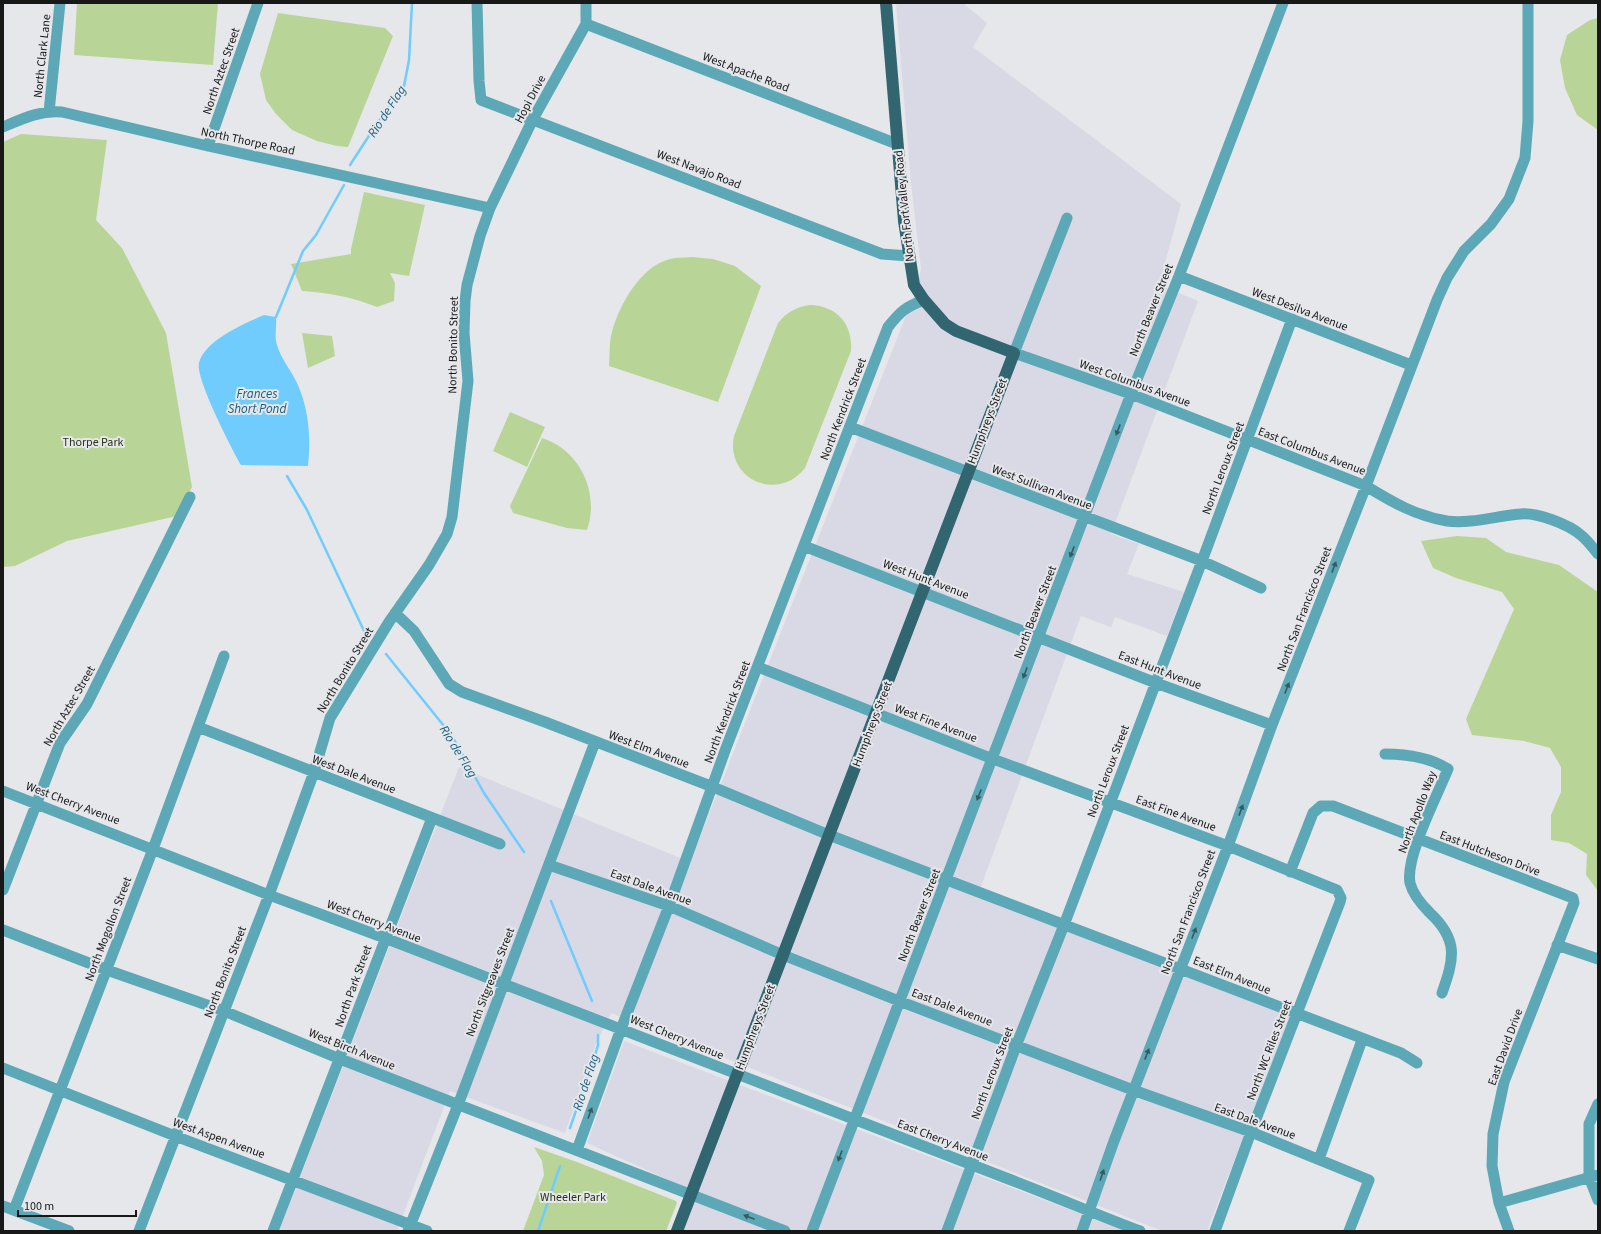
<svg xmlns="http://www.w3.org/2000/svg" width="1601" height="1234" viewBox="0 0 1601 1234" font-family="'Source Sans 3',sans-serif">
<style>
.built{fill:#d8d9e4}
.green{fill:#b8d597}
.water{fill:#70ccfd}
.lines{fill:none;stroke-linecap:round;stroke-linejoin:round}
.stream{stroke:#70ccfd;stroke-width:2.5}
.minor{stroke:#5da8b7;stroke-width:11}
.major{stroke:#316570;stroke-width:12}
.oneway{fill:#375960}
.labels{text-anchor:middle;stroke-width:4;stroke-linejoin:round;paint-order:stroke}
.street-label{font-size:12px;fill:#181819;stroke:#e6e7ea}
.park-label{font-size:12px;fill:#273514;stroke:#e6e7ea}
.water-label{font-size:13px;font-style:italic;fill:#185f7f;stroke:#e6e7ea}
</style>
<rect width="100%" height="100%" fill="#e6e7ea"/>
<path class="built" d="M 896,3 L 963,3 L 987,23 L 973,47 L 1181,204 L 1159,285 L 1198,301 L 1111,534 L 1139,544 L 1127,574 L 1184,592 L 1167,636 L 1115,617 L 1111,627 L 1081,616 L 977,897 L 1290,1016 L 1207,1231 L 1162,1231 L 611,1013 L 595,1046 L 565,1133 L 450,1091 L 397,1231 L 279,1231 L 459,767 L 690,862 L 917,288 L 921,269 L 911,183 Z
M 624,1041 L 1126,1231 L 681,1231 L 695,1192 L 587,1143 Z"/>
<path class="green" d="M 77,3 L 218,3 L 213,65 L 74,55 Z
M 278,13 L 385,28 L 393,36 L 348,147 L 337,146 L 317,141 L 292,130 L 276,114 L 266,100 L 260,74 Z
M 1598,18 L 1598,130 L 1577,115 L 1565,88 L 1560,60 L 1567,35 L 1590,20 Z
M 21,134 L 107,140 L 96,220 L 122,248 L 166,333 L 192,487 L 177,516 L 67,541 L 15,566 L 3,567 L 3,142 Z
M 364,192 L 425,205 L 409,276 L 390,273 L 395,283 L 394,301 L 377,307 C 351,297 331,293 302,291 L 291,264 L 351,254 L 351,249 Z
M 692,257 L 713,259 L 735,266 L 761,286 L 718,402 L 609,366 C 610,355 609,342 612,332 C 619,305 641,266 670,259 C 677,257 685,258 692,257 Z
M 810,305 C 837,306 853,324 851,351 L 805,468 C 778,503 725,479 734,436 L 778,323 C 787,312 796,307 810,305 Z
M 302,333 L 332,336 L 335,356 L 308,368 Z
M 510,412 L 545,427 L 527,467 L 493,451 Z
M 542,438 C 580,450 600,493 587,530 L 567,528 L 513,513 L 510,506 Z
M 1457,536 L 1486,538 L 1506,552 L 1559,565 L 1598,592 L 1598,891 L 1586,875 L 1587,854 L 1569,843 L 1551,840 L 1551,815 L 1561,792 L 1561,767 L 1550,748 L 1524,741 L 1472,735 L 1466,719 L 1514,609 L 1502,592 L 1456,578 L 1433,568 L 1421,541 Z
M 534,1147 L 577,1162 L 676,1201 L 677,1203 L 666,1231 L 523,1231 L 544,1175 L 542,1161 Z"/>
<path class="water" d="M 264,315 L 276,317 C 277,326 274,336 277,345 C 281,359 291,370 297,383 C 309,409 311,438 308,466 L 241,465 C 232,449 195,378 199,363 C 205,340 244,324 264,315 Z"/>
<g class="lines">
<path class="stream" d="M 350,165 L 376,125 L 404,86 L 409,60 L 412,3
M 276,317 L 303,251 L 316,235 L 344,185
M 287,476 L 307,510 L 365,633
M 386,654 L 452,736 L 484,793 L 524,852
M 551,901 L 592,1001
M 570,1128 L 595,1055 L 598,1045 L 598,1035
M 538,1231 L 560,1166"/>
<path class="minor" d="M 477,3 L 479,81 L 481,100 L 882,254 L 909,256
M 586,24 L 897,144
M 49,112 L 60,3
M 3,127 C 22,119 40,110 62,112 L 208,146 L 490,208
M 208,146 L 258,3
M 1067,218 L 1014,353 L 1131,394 L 1366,486 C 1392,502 1416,516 1447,521 C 1471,524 1496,516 1520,514 C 1536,512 1569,524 1582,536 C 1588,541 1593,548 1598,554
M 1179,276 L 1411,365
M 850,427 L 1202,561 L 1261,588
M 804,546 L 1156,683 L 1272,725
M 395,613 L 414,631 L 449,684 L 462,692 L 545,722 L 713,787 L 829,835 L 1401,1053 L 1417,1063
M 758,667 L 993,759 L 1228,846 L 1337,890 L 1341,898 L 1340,902 L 1251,1132 L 1215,1231
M 198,727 L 500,844
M 1385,754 C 1407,754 1429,757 1448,769 C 1437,796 1405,857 1410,883 C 1413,895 1422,905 1430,913 C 1459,940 1454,959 1442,993
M 3,791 L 269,895 L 385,938 L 1006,1178 C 1051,1195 1095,1214 1140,1231
M 549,865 L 669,906 L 783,955 L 899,1001 L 1133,1090 L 1251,1132 L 1369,1180 L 1349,1231
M 1290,872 L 1313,813 L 1321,806 L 1333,806 L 1573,898 L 1574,903 L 1504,1082 L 1493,1134 L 1492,1166 L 1499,1203 L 1509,1231
M 3,890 L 60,743 L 87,704 L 190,497
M 3,930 L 107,970 L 224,1011 L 340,1059 L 785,1231
M 1557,945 L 1598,959
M 3,1068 L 175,1136 L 427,1231
M 1598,1104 L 1589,1124 L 1589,1177 L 1598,1200
M 577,1150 L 621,1029 L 669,906 L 726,748 L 888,327 C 900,312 905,307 924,300
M 1319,1159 L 1362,1040
M 1499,1203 L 1598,1175
M 3,1206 L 69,1231
M 14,1210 L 153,849 L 224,656
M 139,1231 L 269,895 L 314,772 L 330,718 L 389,622 L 429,565 L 447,534 L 452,517 L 468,381 L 464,333 L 465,301 L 467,285 L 480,236 L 490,208 L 533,119 L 586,24 L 586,3
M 273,1231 L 432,818
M 408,1231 L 458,1105 L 595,742
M 812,1231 L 1131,394 L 1179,276 L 1283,3
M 947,1231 L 1016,1046 L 1064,925 L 1202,561 L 1292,319
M 1082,1231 L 1114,1141 L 1228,846 L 1272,725 L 1366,486 L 1437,300 L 1447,278 L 1464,251 L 1491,224 L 1509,199 L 1525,158 L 1528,121 L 1528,3"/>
<path class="major" d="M 677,1231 L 1014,353 L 956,331 L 945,324 L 924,300 L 914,285 L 904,221 L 886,3"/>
</g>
<defs><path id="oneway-solid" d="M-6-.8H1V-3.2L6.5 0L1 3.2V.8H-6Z"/></defs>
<g class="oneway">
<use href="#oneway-solid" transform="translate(1118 430) rotate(111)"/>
<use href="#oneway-solid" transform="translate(1072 552) rotate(111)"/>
<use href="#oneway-solid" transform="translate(1334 567) rotate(-69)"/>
<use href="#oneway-solid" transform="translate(1025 673) rotate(111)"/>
<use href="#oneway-solid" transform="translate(1287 688) rotate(-69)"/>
<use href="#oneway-solid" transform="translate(979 795) rotate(111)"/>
<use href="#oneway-solid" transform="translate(1241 810) rotate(-70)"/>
<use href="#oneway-solid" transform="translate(1194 933) rotate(-69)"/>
<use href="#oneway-solid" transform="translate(1147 1054) rotate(-69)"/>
<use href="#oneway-solid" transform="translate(590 1113) rotate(-70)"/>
<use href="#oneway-solid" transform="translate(840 1156) rotate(110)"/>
<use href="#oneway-solid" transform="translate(1102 1175) rotate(-71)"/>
<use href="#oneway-solid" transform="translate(749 1217) rotate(-159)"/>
</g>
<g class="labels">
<g class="street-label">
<text transform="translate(42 56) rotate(-84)" y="4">North Clark Lane</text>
<text transform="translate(221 71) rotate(-71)" y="4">North Aztec Street</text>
<text transform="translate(746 72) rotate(21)" y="4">West Apache Road</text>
<text transform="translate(530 99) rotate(-62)" y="4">Hopi Drive</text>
<text transform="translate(248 141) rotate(12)" y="4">North Thorpe Road</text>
<text transform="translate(699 169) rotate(21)" y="4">West Navajo Road</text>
<text transform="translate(904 206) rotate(-96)" y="4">North Fort Valley Road</text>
<text transform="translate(1300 309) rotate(21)" y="4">West Desilva Avenue</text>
<text transform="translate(1151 310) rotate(-68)" y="4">North Beaver Street</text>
<text transform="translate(453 345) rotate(-89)" y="4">North Bonito Street</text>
<text transform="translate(1135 383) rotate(20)" y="4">West Columbus Avenue</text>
<text transform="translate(843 409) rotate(-69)" y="4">North Kendrick Street</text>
<text transform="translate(987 421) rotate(-69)" y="4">Humphreys Street</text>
<text transform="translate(1312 451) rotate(21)" y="4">East Columbus Avenue</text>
<text transform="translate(1223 468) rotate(-69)" y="4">North Leroux Street</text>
<text transform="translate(1042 487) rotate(21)" y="4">West Sullivan Avenue</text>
<text transform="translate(926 579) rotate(21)" y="4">West Hunt Avenue</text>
<text transform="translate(1304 609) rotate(-69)" y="4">North San Francisco Street</text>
<text transform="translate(1035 612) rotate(-69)" y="4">North Beaver Street</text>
<text transform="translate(345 670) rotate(-59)" y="4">North Bonito Street</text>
<text transform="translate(1160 670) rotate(21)" y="4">East Hunt Avenue</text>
<text transform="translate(69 706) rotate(-60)" y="4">North Aztec Street</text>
<text transform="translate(727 712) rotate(-69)" y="4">North Kendrick Street</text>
<text transform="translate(936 723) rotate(21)" y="4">West Fine Avenue</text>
<text transform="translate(872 724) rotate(-69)" y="4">Humphreys Street</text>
<text transform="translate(649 749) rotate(21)" y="4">West Elm Avenue</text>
<text transform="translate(1108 771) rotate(-69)" y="4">North Leroux Street</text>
<text transform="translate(354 774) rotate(21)" y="4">West Dale Avenue</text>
<text transform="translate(73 803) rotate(21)" y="4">West Cherry Avenue</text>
<text transform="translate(1417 812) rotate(-69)" y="4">North Apollo Way</text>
<text transform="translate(1176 813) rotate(20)" y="4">East Fine Avenue</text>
<text transform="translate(1490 853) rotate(21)" y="4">East Hutcheson Drive</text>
<text transform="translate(651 887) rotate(20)" y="4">East Dale Avenue</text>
<text transform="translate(1188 912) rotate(-69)" y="4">North San Francisco Street</text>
<text transform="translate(919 915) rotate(-69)" y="4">North Beaver Street</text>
<text transform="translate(374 921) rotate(21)" y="4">West Cherry Avenue</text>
<text transform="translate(108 929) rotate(-69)" y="4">North Mogollon Street</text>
<text transform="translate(225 972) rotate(-69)" y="4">North Bonito Street</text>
<text transform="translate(1232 975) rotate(22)" y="4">East Elm Avenue</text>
<text transform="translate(490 982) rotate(-69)" y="4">North Sitgreaves Street</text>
<text transform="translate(353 986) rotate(-70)" y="4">North Park Street</text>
<text transform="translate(952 1007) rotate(21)" y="4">East Dale Avenue</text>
<text transform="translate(755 1027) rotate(-69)" y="4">Humphreys Street</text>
<text transform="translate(677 1037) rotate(22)" y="4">West Cherry Avenue</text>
<text transform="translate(1505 1047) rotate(-70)" y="4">East David Drive</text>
<text transform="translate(352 1049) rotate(22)" y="4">West Birch Avenue</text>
<text transform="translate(1269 1050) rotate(-69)" y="4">North WC Riles Street</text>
<text transform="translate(992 1073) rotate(-69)" y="4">North Leroux Street</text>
<text transform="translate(1255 1121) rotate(20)" y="4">East Dale Avenue</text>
<text transform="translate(219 1138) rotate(20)" y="4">West Aspen Avenue</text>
<text transform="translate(943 1140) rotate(21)" y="4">East Cherry Avenue</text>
</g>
<g class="park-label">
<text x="93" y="446">Thorpe Park</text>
<text x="573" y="1201">Wheeler Park</text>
</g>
<g class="water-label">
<text transform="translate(386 111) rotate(-57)" y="5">Rio de Flag</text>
<text x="257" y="398">Frances<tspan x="257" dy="15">Short Pond</tspan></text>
<text transform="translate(459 751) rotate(58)" y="5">Rio de Flag</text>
<text transform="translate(585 1082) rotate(-72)" y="5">Rio de Flag</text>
</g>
</g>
<rect width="1601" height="1234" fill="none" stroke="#181819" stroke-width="8"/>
<path d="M18 1210v6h118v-6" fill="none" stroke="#181819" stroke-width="2"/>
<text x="24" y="1210" font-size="12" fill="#181819" stroke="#e6e7ea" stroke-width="3" paint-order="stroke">100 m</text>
</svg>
